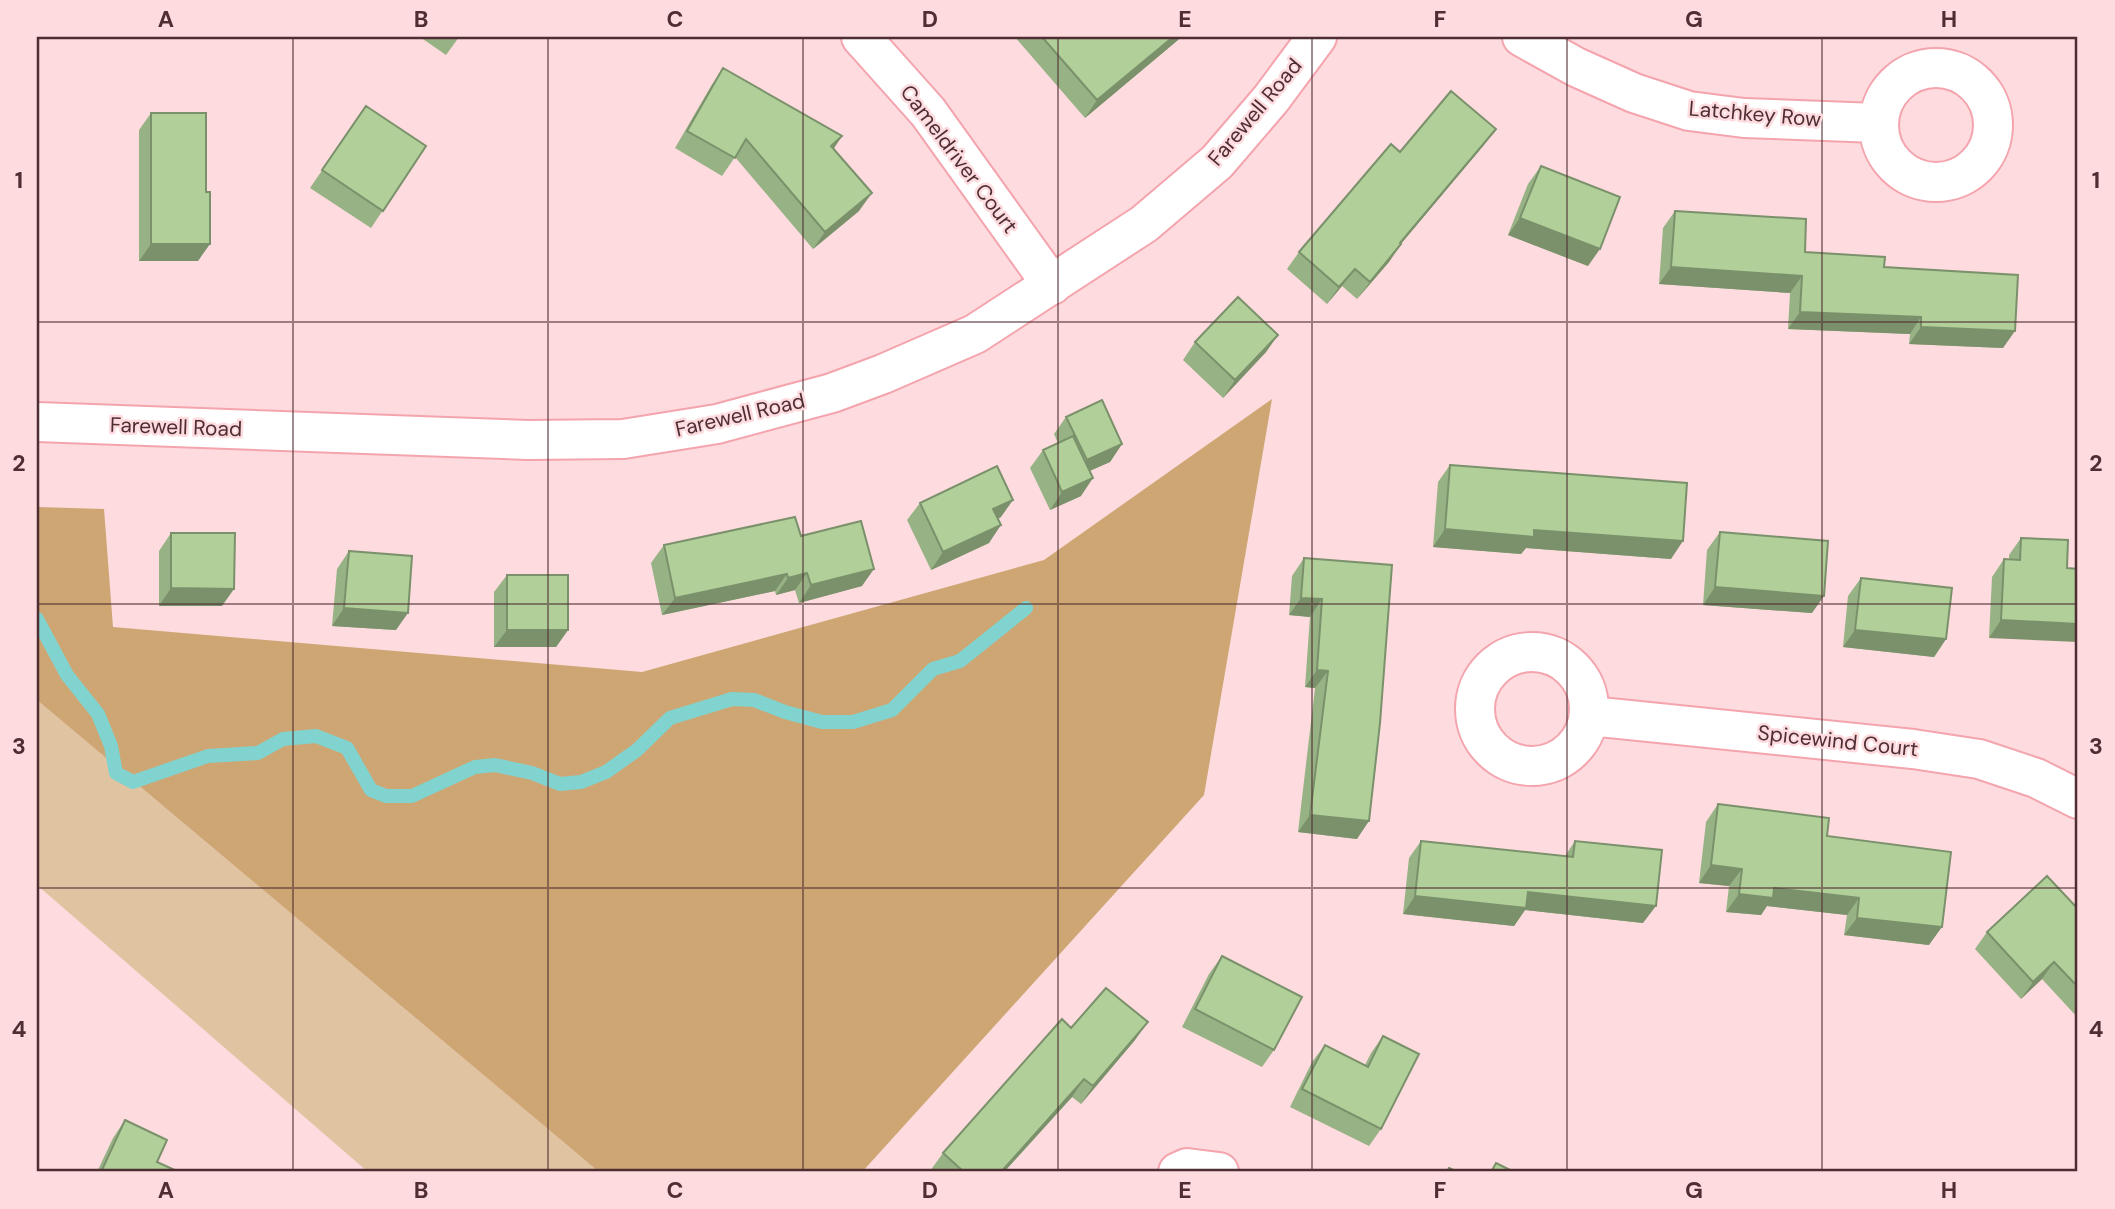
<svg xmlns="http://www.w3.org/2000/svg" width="2115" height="1209" viewBox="0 0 2115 1209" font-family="'DM Sans',sans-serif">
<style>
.green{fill:#e0c4a2}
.forest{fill:#cea674}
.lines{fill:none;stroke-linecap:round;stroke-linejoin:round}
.stream{stroke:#80d3cf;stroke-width:14}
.street-casing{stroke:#f4a4ad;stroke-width:42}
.secondary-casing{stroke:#f4a4ad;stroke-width:42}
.street{stroke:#fff;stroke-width:38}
.secondary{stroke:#fff;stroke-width:38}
.wall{fill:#97b284}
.shaded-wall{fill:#7b916b}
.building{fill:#b0cf99;stroke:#7b916b;stroke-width:2}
.grid{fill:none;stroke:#4e2e32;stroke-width:2;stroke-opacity:0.55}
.labels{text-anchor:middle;stroke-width:5;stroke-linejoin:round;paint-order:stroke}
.street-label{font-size:21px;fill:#4e2e32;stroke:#fddbde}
.neatline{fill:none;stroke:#4e2e32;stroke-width:2.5}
.grid-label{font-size:23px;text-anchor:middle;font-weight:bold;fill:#4e2e32}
</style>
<rect width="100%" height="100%" fill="#fddbde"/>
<path class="green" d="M 37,700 L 599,1172 L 368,1172 L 37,885 Z"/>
<path class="forest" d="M 1272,399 L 1204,795 L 862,1172 L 599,1172 L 37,700 L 37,507 L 104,509 L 113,627 L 642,672 L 1044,560 Z"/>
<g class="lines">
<path class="stream" d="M 37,619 L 67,675 L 98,714 L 111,746 L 116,773 L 133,782 L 208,756 L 258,753 L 283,739 L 316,736 L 347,748 L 371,790 L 386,796 L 412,796 L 475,767 L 495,765 L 532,773 L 560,784 L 581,782 L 606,772 L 637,750 L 670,718 L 732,699 L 754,700 L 785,712 L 822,722 L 853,722 L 892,710 L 933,669 L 960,661 L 1026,608"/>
<g class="street-casing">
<path id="street" d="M 861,37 L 928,112 L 1052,285
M 1522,37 L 1576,67 L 1634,93 L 1689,111 L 1744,118 L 1877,123
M1879 125a57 57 0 1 1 114 0a57 57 0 1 1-114 0Z
M1475 709a57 57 0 1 1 114 0a57 57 0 1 1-114 0Z
M 1590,716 L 1913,749 L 1979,759 L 2036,778 L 2078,799
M 1178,1172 L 1187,1168 L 1219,1172"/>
</g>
<g class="secondary-casing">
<path id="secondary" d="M 37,422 L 528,440 L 623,439 L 717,424 L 832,393 L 883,374 L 975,334 L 1144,224 L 1217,162 L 1271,99 L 1317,37"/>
</g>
<use href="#street" class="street"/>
<use href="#secondary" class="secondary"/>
</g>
<path class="wall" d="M 420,37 L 459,37 L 446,55 Z
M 1015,37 L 1180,37 L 1178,40 L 1085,118 Z
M 723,68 L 842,136 L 834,148 L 859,211 L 813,249 L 735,157 L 722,176 L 675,148 L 711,86 Z
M 366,106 L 426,146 L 371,228 L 310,188 Z
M 151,113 L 198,261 L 139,261 L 139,130 Z
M 1496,129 L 1483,146 L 1401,244 L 1389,262 L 1357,299 L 1342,286 L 1327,304 L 1287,269 L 1299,252 L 1400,152 Z
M 1541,166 L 1588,266 L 1508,235 L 1528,184 Z
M 1675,211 L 1805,252 L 1884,267 L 2003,348 L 1909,344 L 1910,334 L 1788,329 L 1790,293 L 1659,284 L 1663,228 Z
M 1278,335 L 1266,352 L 1223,398 L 1183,360 L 1195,342 Z
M 1066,417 L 1122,444 L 1110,462 L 1089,471 L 1081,496 L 1050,510 L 1030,468 L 1043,450 L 1058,443 L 1054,434 Z
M 1450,465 L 1671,559 L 1526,548 L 1521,554 L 1433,547 L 1438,482 Z
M 920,503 L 1001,517 L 998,519 L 989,543 L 931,570 L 907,520 Z
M 1720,532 L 1812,613 L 1703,605 L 1707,550 Z
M 171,533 L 222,606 L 159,606 L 159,551 Z
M 801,536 L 862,586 L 799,603 L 795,590 L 776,595 L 775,591 L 662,615 L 651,563 L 664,545 Z
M 2021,538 L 2067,568 L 1989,638 L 1992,577 L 2004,559 L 2009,559 L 2009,555 Z
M 349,551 L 396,630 L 332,626 L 337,569 Z
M 1304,558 L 1392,565 L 1357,839 L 1298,832 L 1315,688 L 1305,687 L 1310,617 L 1289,615 L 1292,576 Z
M 507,575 L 568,630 L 556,647 L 494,647 L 494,592 Z
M 1861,578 L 1946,639 L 1934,657 L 1843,647 L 1848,596 Z
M 1718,804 L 1827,836 L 1929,945 L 1844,935 L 1847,915 L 1767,906 L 1761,915 L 1726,912 L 1729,886 L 1699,883 L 1706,822 Z
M 1421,841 L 1565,856 L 1575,841 L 1643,923 L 1525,910 L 1514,926 L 1403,914 L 1409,858 Z
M 2078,909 L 2078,1018 L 2042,979 L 2021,999 L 1975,949 L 1987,932 Z
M 1222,956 L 1274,1050 L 1262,1067 L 1182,1027 L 1209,974 Z
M 1071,1028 L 1135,1040 L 1081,1104 L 1072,1097 L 1004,1172 L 932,1172 L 930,1171 L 943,1153 Z
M 1383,1036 L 1381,1129 L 1369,1146 L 1290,1107 L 1312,1062 L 1325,1045 L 1365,1065 L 1371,1053 Z
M 125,1120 L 157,1162 L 179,1172 L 97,1172 L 113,1138 Z"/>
<path class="shaded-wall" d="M 1173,37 L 1180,37 L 1178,40 L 1085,118 L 1097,100 Z
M 1496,129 L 1483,146 L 1387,260 L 1400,243 Z
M 842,136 L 830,154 L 831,146 Z
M 872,193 L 859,211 L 813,249 L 825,232 Z
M 1520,218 L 1600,249 L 1588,266 L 1508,235 Z
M 151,244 L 210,244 L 198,261 L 139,261 Z
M 1401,244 L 1389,262 L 1357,299 L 1370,282 Z
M 1671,267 L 1802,276 L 1790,293 L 1659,284 Z
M 1355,269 L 1342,286 L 1327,304 L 1339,287 Z
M 1800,312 L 1921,317 L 1910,334 L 1788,329 Z
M 1921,327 L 2015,331 L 2003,348 L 1909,344 Z
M 1278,335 L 1266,352 L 1223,398 L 1235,380 Z
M 1122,444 L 1110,462 L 1074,478 L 1087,460 Z
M 1093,478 L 1081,496 L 1050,510 L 1062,492 Z
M 1013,500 L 1001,517 L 981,527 L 993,509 Z
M 1001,525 L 989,543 L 931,570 L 943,552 Z
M 1445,529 L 1534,530 L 1683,541 L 1671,559 L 1526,548 L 1521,554 L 1433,547 Z
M 874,569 L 862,586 L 799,603 L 811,585 Z
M 807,573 L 795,590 L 776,595 L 788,578 Z
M 787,574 L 775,591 L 662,615 L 675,598 Z
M 1715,587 L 1824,596 L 1812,613 L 1703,605 Z
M 171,588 L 234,589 L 222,606 L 159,606 Z
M 1301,598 L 1322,599 L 1310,617 L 1289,615 Z
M 344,608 L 408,613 L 396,630 L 332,626 Z
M 2001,620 L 2078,624 L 2078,642 L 1989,638 Z
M 507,630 L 568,630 L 556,647 L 494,647 Z
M 1855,630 L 1946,639 L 1934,657 L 1843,647 Z
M 1317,670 L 1328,671 L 1315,688 L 1305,687 Z
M 1310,815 L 1369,821 L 1357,839 L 1298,832 Z
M 1711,865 L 1742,869 L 1729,886 L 1699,883 Z
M 1774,888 L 1859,898 L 1847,915 L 1767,906 L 1761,915 L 1726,912 L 1739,894 Z
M 1528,892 L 1656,906 L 1643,923 L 1525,910 L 1514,926 L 1403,914 L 1415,896 Z
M 1857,918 L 1942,927 L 1929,945 L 1844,935 Z
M 2054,962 L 2042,979 L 2021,999 L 2033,982 Z
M 1148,1022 L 1135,1040 L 1081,1104 L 1093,1086 Z
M 1084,1079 L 1072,1097 L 1004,1172 L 1001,1172 Z"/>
<path class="building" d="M 1042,37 L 1173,37 L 1097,100 Z
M 723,68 L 842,136 L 831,146 L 872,193 L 825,232 L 746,139 L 735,158 L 687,131 Z
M 1451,91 L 1496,129 L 1400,243 L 1401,244 L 1370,282 L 1355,269 L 1339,287 L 1299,252 L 1391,144 L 1400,152 Z
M 366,106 L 426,146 L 383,211 L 322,170 Z
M 151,113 L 206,113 L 206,192 L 210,192 L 210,244 L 151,244 Z
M 1541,166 L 1620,197 L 1600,249 L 1520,218 Z
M 1675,211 L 1806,219 L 1805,252 L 1885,257 L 1884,267 L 2018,275 L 2015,331 L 1921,327 L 1921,317 L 1800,312 L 1802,276 L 1671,267 Z
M 1238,297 L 1278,335 L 1235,380 L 1195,342 Z
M 1102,400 L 1122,444 L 1087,460 L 1066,417 Z
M 1073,436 L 1093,478 L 1062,492 L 1043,450 Z
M 1450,465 L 1687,483 L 1683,541 L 1534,530 L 1534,537 L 1445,529 Z
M 997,466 L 1013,500 L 993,509 L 1001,525 L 943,552 L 920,503 Z
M 795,517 L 801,536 L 861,521 L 874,569 L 811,585 L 807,573 L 788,578 L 787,574 L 675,598 L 664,545 Z
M 1720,532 L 1828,541 L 1824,596 L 1715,587 Z
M 171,533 L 235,533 L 234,589 L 171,588 Z
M 2021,538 L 2068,540 L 2067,568 L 2078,569 L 2078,624 L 2001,620 L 2004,559 L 2020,560 Z
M 349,551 L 412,556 L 408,613 L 344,608 Z
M 1304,558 L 1392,565 L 1380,723 L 1369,821 L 1310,815 L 1328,671 L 1317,670 L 1322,599 L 1301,598 Z
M 507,575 L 568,575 L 568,630 L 507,630 Z
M 1861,578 L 1952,588 L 1946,639 L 1855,630 Z
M 1718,804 L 1829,818 L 1827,836 L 1951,852 L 1942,927 L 1857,918 L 1859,898 L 1774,888 L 1773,898 L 1739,894 L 1742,869 L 1711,865 Z
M 1421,841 L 1573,857 L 1575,841 L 1662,850 L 1656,906 L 1528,892 L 1526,908 L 1415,896 Z
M 2047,876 L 2078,909 L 2078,987 L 2054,962 L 2033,982 L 1987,932 Z
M 1222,956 L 1302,997 L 1274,1050 L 1195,1009 Z
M 1106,988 L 1148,1022 L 1093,1086 L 1084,1079 L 1001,1172 L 964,1172 L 943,1153 L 1062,1019 L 1071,1028 Z
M 1383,1036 L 1419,1054 L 1381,1129 L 1302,1089 L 1325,1045 L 1368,1067 Z
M 125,1120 L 167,1140 L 157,1162 L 179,1172 L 101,1172 Z
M 1496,1163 L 1514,1172 L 1491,1172 Z
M 1449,1168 L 1458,1172 L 1447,1172 Z"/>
<path class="grid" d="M 293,37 L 293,1172M 548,37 L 548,1172M 803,37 L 803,1172M 1058,37 L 1058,1172M 1312,37 L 1312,1172M 1567,37 L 1567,1172M 1822,37 L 1822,1172M 37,322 L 2078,322M 37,604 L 2078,604M 37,888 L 2078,888"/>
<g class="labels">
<g class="street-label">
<text transform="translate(1255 112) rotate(-50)" y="7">Farewell Road</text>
<text transform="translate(1755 114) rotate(5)" y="7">Latchkey Row</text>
<text transform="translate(959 159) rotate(53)" y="7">Cameldriver Court</text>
<text transform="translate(740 415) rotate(-13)" y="7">Farewell Road</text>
<text transform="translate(176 427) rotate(2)" y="7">Farewell Road</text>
<text transform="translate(1838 741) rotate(6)" y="7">Spicewind Court</text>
</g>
</g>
<rect width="2115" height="1209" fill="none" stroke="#fddbde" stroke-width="77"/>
<rect x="38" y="38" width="2038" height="1132" class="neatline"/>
<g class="grid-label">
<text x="166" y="27">A</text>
<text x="421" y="27">B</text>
<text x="675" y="27">C</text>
<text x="930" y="27">D</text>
<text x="1185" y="27">E</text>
<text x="1440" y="27">F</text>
<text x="1694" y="27">G</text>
<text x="1949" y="27">H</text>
<text x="19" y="188">1</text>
<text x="2096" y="188">1</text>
<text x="19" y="471">2</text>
<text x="2096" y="471">2</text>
<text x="19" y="754">3</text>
<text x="2096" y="754">3</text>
<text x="19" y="1037">4</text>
<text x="2096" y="1037">4</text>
<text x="166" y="1198">A</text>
<text x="421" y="1198">B</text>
<text x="675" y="1198">C</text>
<text x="930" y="1198">D</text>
<text x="1185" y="1198">E</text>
<text x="1440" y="1198">F</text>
<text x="1694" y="1198">G</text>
<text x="1949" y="1198">H</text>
</g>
</svg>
